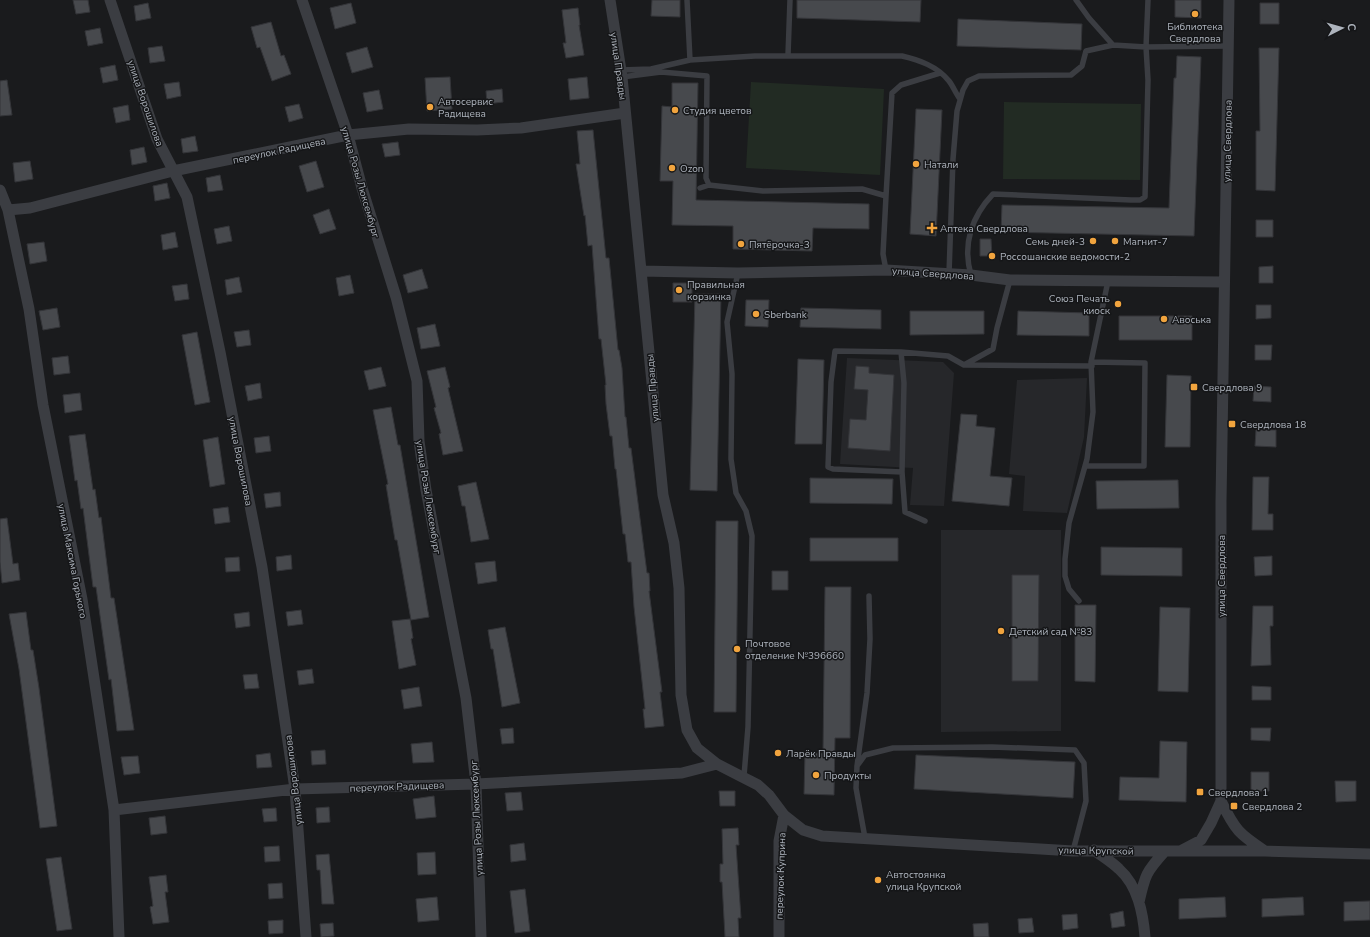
<svg xmlns="http://www.w3.org/2000/svg" width="1370" height="937" viewBox="0 0 1370 937" font-family="'Nunito Sans',sans-serif">
<style>
.built{fill:#26272a}
.green{fill:#222b23}
.building{fill:#47494d;stroke:#343539}
.lines{fill:none;stroke-linecap:round;stroke-linejoin:round}
.lane{stroke:#3b3d42;stroke-width:5.5}
.street{stroke:#3b3d42;stroke-width:11}
.poi-dot{fill:#f1a43e;stroke:#151618;stroke-width:1.5}
.labels{text-anchor:middle;stroke-width:3;stroke-linejoin:round;paint-order:stroke}
.poi-label{font-size:10px;fill:#adb3bc;stroke:#151618;text-anchor:start}
.street-label{font-size:10px;fill:#adb3bc;stroke:#151618}
</style>
<rect width="100%" height="100%" fill="#1a1b1d"/>
<path class="built" d="M 847,358 L 943,362 L 954,373 L 944,506 L 910,505 L 913,468 L 840,464 Z
M 1087,378 L 1084,437 L 1067,513 L 1023,511 L 1025,476 L 1009,474 L 1017,380 Z
M 941,530 L 1061,530 L 1061,731 L 941,732 Z"/>
<path class="green" d="M 751,82 L 884,89 L 880,175 L 746,168 Z
M 1004,102 L 1141,104 L 1140,180 L 1003,179 Z"/>
<path class="building" d="M 73,0 L 88,0 L 90,12 L 76,14 Z
M 652,0 L 680,0 L 680,17 L 651,16 Z
M 797,0 L 921,0 L 920,22 L 797,18 Z
M 1175,0 L 1201,0 L 1201,18 L 1175,17 Z
M 148,3 L 151,18 L 136,21 L 134,6 Z
M 351,3 L 356,23 L 335,29 L 330,8 Z
M 1260,3 L 1279,3 L 1279,24 L 1260,24 Z
M 578,8 L 580,25 L 579,25 L 584,55 L 566,58 L 563,43 L 566,43 L 562,10 Z
M 958,19 L 1082,24 L 1081,50 L 957,46 Z
M 271,22 L 281,56 L 284,55 L 291,74 L 272,81 L 260,47 L 257,48 L 251,27 Z
M 100,28 L 103,43 L 88,46 L 85,31 Z
M 162,46 L 165,61 L 150,63 L 148,48 Z
M 367,47 L 373,67 L 352,73 L 346,53 Z
M 1259,48 L 1279,48 L 1275,191 L 1256,190 L 1256,131 L 1260,131 Z
M 1177,56 L 1201,57 L 1194,236 L 1001,232 L 1002,205 L 1169,208 L 1174,78 L 1176,78 Z
M 115,65 L 118,80 L 103,83 L 100,68 Z
M 450,77 L 452,109 L 427,111 L 425,78 Z
M 587,77 L 589,98 L 570,100 L 568,79 Z
M 7,80 L 12,115 L 0,116 L 0,81 Z
M 179,82 L 181,96 L 167,99 L 164,84 Z
M 672,83 L 698,83 L 696,200 L 869,204 L 869,229 L 813,228 L 812,251 L 733,249 L 733,226 L 672,225 L 673,181 L 660,181 L 662,106 L 672,107 Z
M 502,89 L 503,102 L 487,104 L 486,91 Z
M 379,90 L 383,109 L 367,112 L 363,93 Z
M 299,104 L 303,118 L 289,122 L 285,107 Z
M 128,105 L 130,120 L 116,123 L 113,108 Z
M 916,109 L 942,110 L 936,236 L 910,234 Z
M 593,130 L 606,258 L 609,258 L 618,350 L 619,350 L 622,368 L 625,417 L 626,417 L 629,448 L 631,448 L 647,573 L 649,573 L 650,591 L 649,591 L 662,692 L 660,692 L 664,726 L 645,728 L 643,709 L 645,709 L 634,607 L 631,562 L 628,562 L 625,534 L 623,534 L 616,469 L 615,469 L 612,436 L 610,436 L 606,404 L 605,385 L 606,385 L 601,339 L 599,339 L 592,245 L 588,246 L 585,215 L 584,216 L 576,164 L 580,164 L 577,131 Z
M 195,136 L 198,151 L 183,153 L 181,139 Z
M 398,142 L 400,155 L 385,157 L 382,144 Z
M 144,147 L 147,162 L 132,165 L 130,150 Z
M 30,161 L 33,179 L 15,182 L 13,163 Z
M 316,161 L 324,187 L 307,192 L 299,166 Z
M 220,175 L 223,190 L 208,192 L 206,178 Z
M 167,183 L 170,198 L 155,201 L 153,186 Z
M 329,209 L 336,229 L 320,234 L 313,215 Z
M 1256,220 L 1273,220 L 1273,237 L 1256,237 Z
M 229,226 L 232,241 L 217,244 L 214,229 Z
M 175,232 L 178,247 L 163,250 L 161,235 Z
M 980,239 L 991,239 L 992,256 L 980,256 Z
M 44,242 L 47,261 L 30,264 L 27,244 Z
M 1273,266 L 1273,283 L 1259,283 L 1259,267 Z
M 422,269 L 428,288 L 408,293 L 403,275 Z
M 350,275 L 354,293 L 339,296 L 336,278 Z
M 239,277 L 242,292 L 227,295 L 225,280 Z
M 673,283 L 692,283 L 692,302 L 673,302 Z
M 187,284 L 189,299 L 175,301 L 172,286 Z
M 695,294 L 721,294 L 717,491 L 690,490 Z
M 746,300 L 769,300 L 768,327 L 745,326 Z
M 1256,305 L 1271,305 L 1271,318 L 1256,319 Z
M 57,308 L 60,327 L 43,330 L 39,311 Z
M 801,308 L 881,310 L 881,329 L 800,327 Z
M 910,311 L 984,311 L 984,334 L 910,335 Z
M 1018,311 L 1089,313 L 1089,336 L 1017,335 Z
M 1119,316 L 1192,316 L 1192,340 L 1119,340 Z
M 435,324 L 440,346 L 421,349 L 417,328 Z
M 249,330 L 251,345 L 237,347 L 234,332 Z
M 197,332 L 210,402 L 195,405 L 182,335 Z
M 1255,345 L 1272,345 L 1271,360 L 1255,360 Z
M 68,356 L 70,373 L 54,375 L 52,358 Z
M 798,359 L 824,360 L 822,444 L 795,444 Z
M 856,366 L 869,367 L 869,373 L 894,375 L 890,451 L 848,448 L 850,419 L 866,420 L 868,390 L 854,389 Z
M 381,367 L 386,386 L 369,390 L 364,371 Z
M 445,367 L 450,387 L 448,388 L 463,451 L 443,455 L 439,434 L 441,433 L 434,408 L 436,407 L 427,371 Z
M 1167,375 L 1191,376 L 1190,447 L 1165,447 Z
M 260,383 L 262,398 L 248,401 L 245,386 Z
M 1254,386 L 1271,387 L 1271,402 L 1253,401 Z
M 80,393 L 82,410 L 65,413 L 63,395 Z
M 391,407 L 398,445 L 400,445 L 429,617 L 411,620 L 397,540 L 395,540 L 386,485 L 388,484 L 373,410 Z
M 961,414 L 977,415 L 976,426 L 995,428 L 990,476 L 1012,478 L 1009,506 L 952,501 Z
M 1256,430 L 1276,430 L 1276,447 L 1255,446 Z
M 85,434 L 93,490 L 95,489 L 99,518 L 101,517 L 111,598 L 114,598 L 134,730 L 117,731 L 111,679 L 109,680 L 96,587 L 93,587 L 83,508 L 81,509 L 77,480 L 75,481 L 69,436 Z
M 269,436 L 271,451 L 256,453 L 254,438 Z
M 218,437 L 225,484 L 210,487 L 203,440 Z
M 1253,477 L 1269,477 L 1268,514 L 1273,514 L 1273,530 L 1252,530 Z
M 810,478 L 893,479 L 892,504 L 810,503 Z
M 1178,480 L 1179,508 L 1097,509 L 1096,481 Z
M 476,482 L 489,539 L 471,542 L 465,506 L 462,506 L 458,486 Z
M 280,492 L 281,506 L 266,508 L 264,494 Z
M 228,507 L 230,522 L 215,524 L 213,509 Z
M 7,518 L 13,564 L 18,563 L 20,580 L 2,583 L 0,562 L 0,519 Z
M 716,521 L 738,521 L 736,712 L 714,712 Z
M 810,538 L 898,538 L 898,561 L 810,561 Z
M 1101,547 L 1182,548 L 1182,576 L 1101,575 Z
M 291,555 L 292,569 L 277,571 L 276,557 Z
M 1272,556 L 1272,575 L 1255,576 L 1254,557 Z
M 239,557 L 240,571 L 226,572 L 225,558 Z
M 495,561 L 497,581 L 478,584 L 475,563 Z
M 772,571 L 788,571 L 788,590 L 772,590 Z
M 1012,575 L 1039,575 L 1038,681 L 1012,681 Z
M 825,587 L 851,587 L 850,738 L 835,738 L 834,795 L 804,794 L 805,753 L 823,753 Z
M 1075,605 L 1096,605 L 1095,682 L 1075,681 Z
M 1253,606 L 1273,606 L 1273,626 L 1270,626 L 1271,665 L 1251,666 Z
M 1160,607 L 1190,608 L 1188,692 L 1158,691 Z
M 301,610 L 303,624 L 288,626 L 286,612 Z
M 26,612 L 31,650 L 33,650 L 39,688 L 57,826 L 40,828 L 19,669 L 9,614 Z
M 249,612 L 250,626 L 236,628 L 234,614 Z
M 410,619 L 413,638 L 411,639 L 416,665 L 399,669 L 392,621 Z
M 505,627 L 520,703 L 502,707 L 493,649 L 491,649 L 488,630 Z
M 312,669 L 314,683 L 299,685 L 297,671 Z
M 257,674 L 259,688 L 245,689 L 243,675 Z
M 1252,686 L 1271,687 L 1271,700 L 1252,700 Z
M 419,687 L 422,706 L 404,709 L 401,690 Z
M 513,728 L 514,743 L 502,744 L 500,729 Z
M 1251,728 L 1271,728 L 1270,741 L 1251,740 Z
M 1160,741 L 1187,742 L 1186,802 L 1119,800 L 1120,777 L 1159,778 Z
M 432,742 L 434,762 L 413,763 L 411,744 Z
M 325,750 L 326,764 L 312,765 L 311,751 Z
M 270,753 L 272,767 L 257,768 L 256,755 Z
M 916,755 L 1075,762 L 1073,798 L 914,789 Z
M 138,756 L 140,773 L 124,775 L 121,757 Z
M 1251,772 L 1269,772 L 1269,791 L 1251,791 Z
M 1335,781 L 1356,781 L 1356,801 L 1336,802 Z
M 719,791 L 735,791 L 735,806 L 720,806 Z
M 521,792 L 523,810 L 507,811 L 505,793 Z
M 434,796 L 436,817 L 416,819 L 413,799 Z
M 329,807 L 330,822 L 317,823 L 316,808 Z
M 276,808 L 277,821 L 264,822 L 262,809 Z
M 165,816 L 167,833 L 151,835 L 149,818 Z
M 738,828 L 739,845 L 736,845 L 741,918 L 738,918 L 739,937 L 725,937 L 722,882 L 720,882 L 720,864 L 723,864 L 722,829 Z
M 524,843 L 526,860 L 511,862 L 510,845 Z
M 279,846 L 280,861 L 265,862 L 264,847 Z
M 435,852 L 436,874 L 418,875 L 417,853 Z
M 329,854 L 334,904 L 322,904 L 320,870 L 317,870 L 316,855 Z
M 61,857 L 72,929 L 57,931 L 46,859 Z
M 166,875 L 168,892 L 165,892 L 169,922 L 153,924 L 150,907 L 153,906 L 149,877 Z
M 282,883 L 283,898 L 269,899 L 268,884 Z
M 525,889 L 530,931 L 515,933 L 510,891 Z
M 437,897 L 439,920 L 418,922 L 416,899 Z
M 1225,897 L 1226,917 L 1179,919 L 1179,899 Z
M 1303,897 L 1304,915 L 1262,917 L 1262,899 Z
M 1370,901 L 1370,920 L 1344,921 L 1344,902 Z
M 1123,911 L 1125,926 L 1112,928 L 1110,914 Z
M 1077,914 L 1078,928 L 1063,930 L 1062,915 Z
M 1032,918 L 1034,932 L 1019,933 L 1018,919 Z
M 283,920 L 283,933 L 269,934 L 268,921 Z
M 333,923 L 334,936 L 321,937 L 320,924 Z
M 988,923 L 989,937 L 974,937 L 973,924 Z"/>
<g class="lines">
<path class="lane" d="M 687,0 L 690,60
M 1076,0 L 1089,18 L 1113,45 L 1146,47 L 1228,46
M 788,55 L 790,0
M 621,70 L 651,69 L 690,60 L 755,56 L 902,56 C 919,60 937,66 949,81 C 953,86 956,94 960,99
M 622,77 L 661,72 L 707,76 L 706,178 L 709,185
M 700,188 L 709,185 L 763,191 L 862,189 L 886,196 L 883,254 L 886,270
M 886,196 L 892,93 L 901,85 L 940,73
M 738,273 L 727,322 L 732,374 L 731,459 L 736,493 L 746,511 L 752,536 L 748,727 L 744,776
M 949,274 L 953,159 L 957,111 L 963,90 L 968,81 L 979,76 L 1071,75 L 1082,66 L 1086,51 L 1113,45
M 971,275 C 962,244 972,216 993,194 L 1131,200 L 1140,200 L 1145,197 L 1148,80 L 1146,47 L 1148,0
M 901,352 L 904,383 L 902,472
M 966,365 L 1092,366
M 1085,466 L 1144,466 L 1145,363 L 1091,362
M 925,521 L 905,512 L 902,472 L 833,469 L 828,467 L 831,382 L 835,351 L 901,352 L 948,356 L 964,365 L 993,349 L 997,328 L 1010,280
M 1079,601 L 1069,589 L 1065,576 L 1065,559 L 1069,523 L 1087,459 L 1093,412 L 1091,362 L 1108,281
M 857,766 L 865,755 L 893,748 L 992,747 L 1075,750 L 1084,763 L 1086,801 L 1073,851
M 865,838 L 856,788 L 857,766 L 867,693 L 870,639 L 869,596"/>
<path class="street" d="M 110,0 L 157,139 L 187,197 L 220,352 L 262,567 L 295,789 L 306,937
M 302,0 L 348,135 L 362,188 L 396,297 L 417,381 L 419,441 L 426,490 L 466,698 L 476,784 L 481,937
M 610,0 L 622,77 L 663,495 L 674,543 L 679,588 L 681,695 L 687,730 L 697,748 L 717,764
M 1229,0 L 1221,502 L 1221,801 C 1235,830 1239,834 1265,851
M 0,190 L 8,210 L 29,309 L 43,405 L 82,599 L 114,810 L 119,937
M 8,210 L 30,208 L 173,171 L 348,135 L 409,129 L 477,130 L 521,128 L 625,113
M 641,271 L 738,273 L 886,270 L 971,275 L 1010,280 L 1224,282
M 114,810 L 295,789 L 476,784 L 682,773 L 717,764 L 758,785 L 769,795 L 784,815 L 803,830 L 822,836 L 1073,851 L 1265,851 L 1370,854
M 1094,850 C 1102,856 1112,862 1119,869 C 1138,886 1143,913 1145,937
M 1182,850 L 1201,840 L 1211,823 L 1221,801
M 1139,902 C 1145,875 1146,872 1165,851
M 779,937 L 779,841 L 784,815"/>
</g>
<g class="poi-dot">
<circle cx="1195" cy="14" r="4"/>
<circle cx="430" cy="107" r="4"/>
<circle cx="675" cy="110" r="4"/>
<circle cx="916" cy="164" r="4"/>
<circle cx="672" cy="168" r="4"/>
<path d="M930 222h4v4h4v4h-4v4h-4v-4h-4v-4h4z"/>
<circle cx="1093" cy="241" r="4"/>
<circle cx="1115" cy="241" r="4"/>
<circle cx="741" cy="244" r="4"/>
<circle cx="992" cy="256" r="4"/>
<circle cx="679" cy="290" r="4"/>
<circle cx="1118" cy="304" r="4"/>
<circle cx="756" cy="314" r="4"/>
<circle cx="1164" cy="319" r="4"/>
<rect x="1190" y="383" width="8" height="8" rx="2"/>
<rect x="1228" y="420" width="8" height="8" rx="2"/>
<circle cx="1001" cy="631" r="4"/>
<circle cx="737" cy="649" r="4"/>
<circle cx="778" cy="753" r="4"/>
<circle cx="816" cy="775" r="4"/>
<rect x="1196" y="788" width="8" height="8" rx="2"/>
<rect x="1230" y="802" width="8" height="8" rx="2"/>
<circle cx="878" cy="880" r="4"/>
</g>
<g class="labels">
<g class="poi-label">
<text x="1195" y="30" text-anchor="middle">Библиотека<tspan x="1195" dy="12">Свердлова</tspan></text>
<text x="438" y="105">Автосервис<tspan x="438" dy="12">Радищева</tspan></text>
<text x="683" y="114">Студия цветов</text>
<text x="924" y="168">Натали</text>
<text x="680" y="172">Ozon</text>
<text x="940" y="232">Аптека Свердлова</text>
<text x="1085" y="245" text-anchor="end">Семь дней-3</text>
<text x="1123" y="245">Магнит-7</text>
<text x="749" y="248">Пятёрочка-3</text>
<text x="1000" y="260">Россошанские ведомости-2</text>
<text x="687" y="288">Правильная<tspan x="687" dy="12">корзинка</tspan></text>
<text x="1110" y="302" text-anchor="end">Союз Печать<tspan x="1110" dy="12">киоск</tspan></text>
<text x="764" y="318">Sberbank</text>
<text x="1172" y="323">Авоська</text>
<text x="1202" y="391">Свердлова 9</text>
<text x="1240" y="428">Свердлова 18</text>
<text x="1009" y="635">Детский сад №83</text>
<text x="745" y="647">Почтовое<tspan x="745" dy="12">отделение №396660</tspan></text>
<text x="786" y="757">Ларёк Правды</text>
<text x="824" y="779">Продукты</text>
<text x="1208" y="796">Свердлова 1</text>
<text x="1242" y="810">Свердлова 2</text>
<text x="886" y="878">Автостоянка<tspan x="886" dy="12">улица Крупской</tspan></text>
</g>
<g class="street-label">
<text transform="translate(619 66) rotate(82)" y="4">улица Правды</text>
<text transform="translate(146 103) rotate(71)" y="4">улица Ворошилова</text>
<text transform="translate(1227 141) rotate(-89)" y="4">улица Свердлова</text>
<text transform="translate(279 150) rotate(-12)" y="4">переулок Радищева</text>
<text transform="translate(361 182) rotate(74)" y="4">улица Розы Люксембург</text>
<text transform="translate(933 273) rotate(4)" y="4">улица Свердлова</text>
<text transform="translate(652 388) rotate(-95)" y="4">улица Правды</text>
<text transform="translate(241 461) rotate(79)" y="4">улица Ворошилова</text>
<text transform="translate(429 497) rotate(81)" y="4">улица Розы Люксембург</text>
<text transform="translate(73 561) rotate(79)" y="4">улица Максима Горького</text>
<text transform="translate(1221 576) rotate(-90)" y="4">улица Свердлова</text>
<text transform="translate(293 780) rotate(-97)" y="4">улица Ворошилова</text>
<text transform="translate(397 786) rotate(-2)" y="4">переулок Радищева</text>
<text transform="translate(476 818) rotate(-93)" y="4">улица Розы Люксембург</text>
<text transform="translate(1096 850) rotate(1)" y="4">улица Крупской</text>
<text transform="translate(780 876) rotate(-88)" y="4">переулок Куприна</text>
</g>
</g>
<g transform="translate(1342 28) rotate(84)" stroke="#151618" stroke-width="3" paint-order="stroke">
<path d="M0-3L7 15L0 10L-7 15Z" fill="#adb3bc"/>
<text y="-6" font-size="11" font-weight="bold" text-anchor="middle" fill="#adb3bc">С</text>
</g>
</svg>
